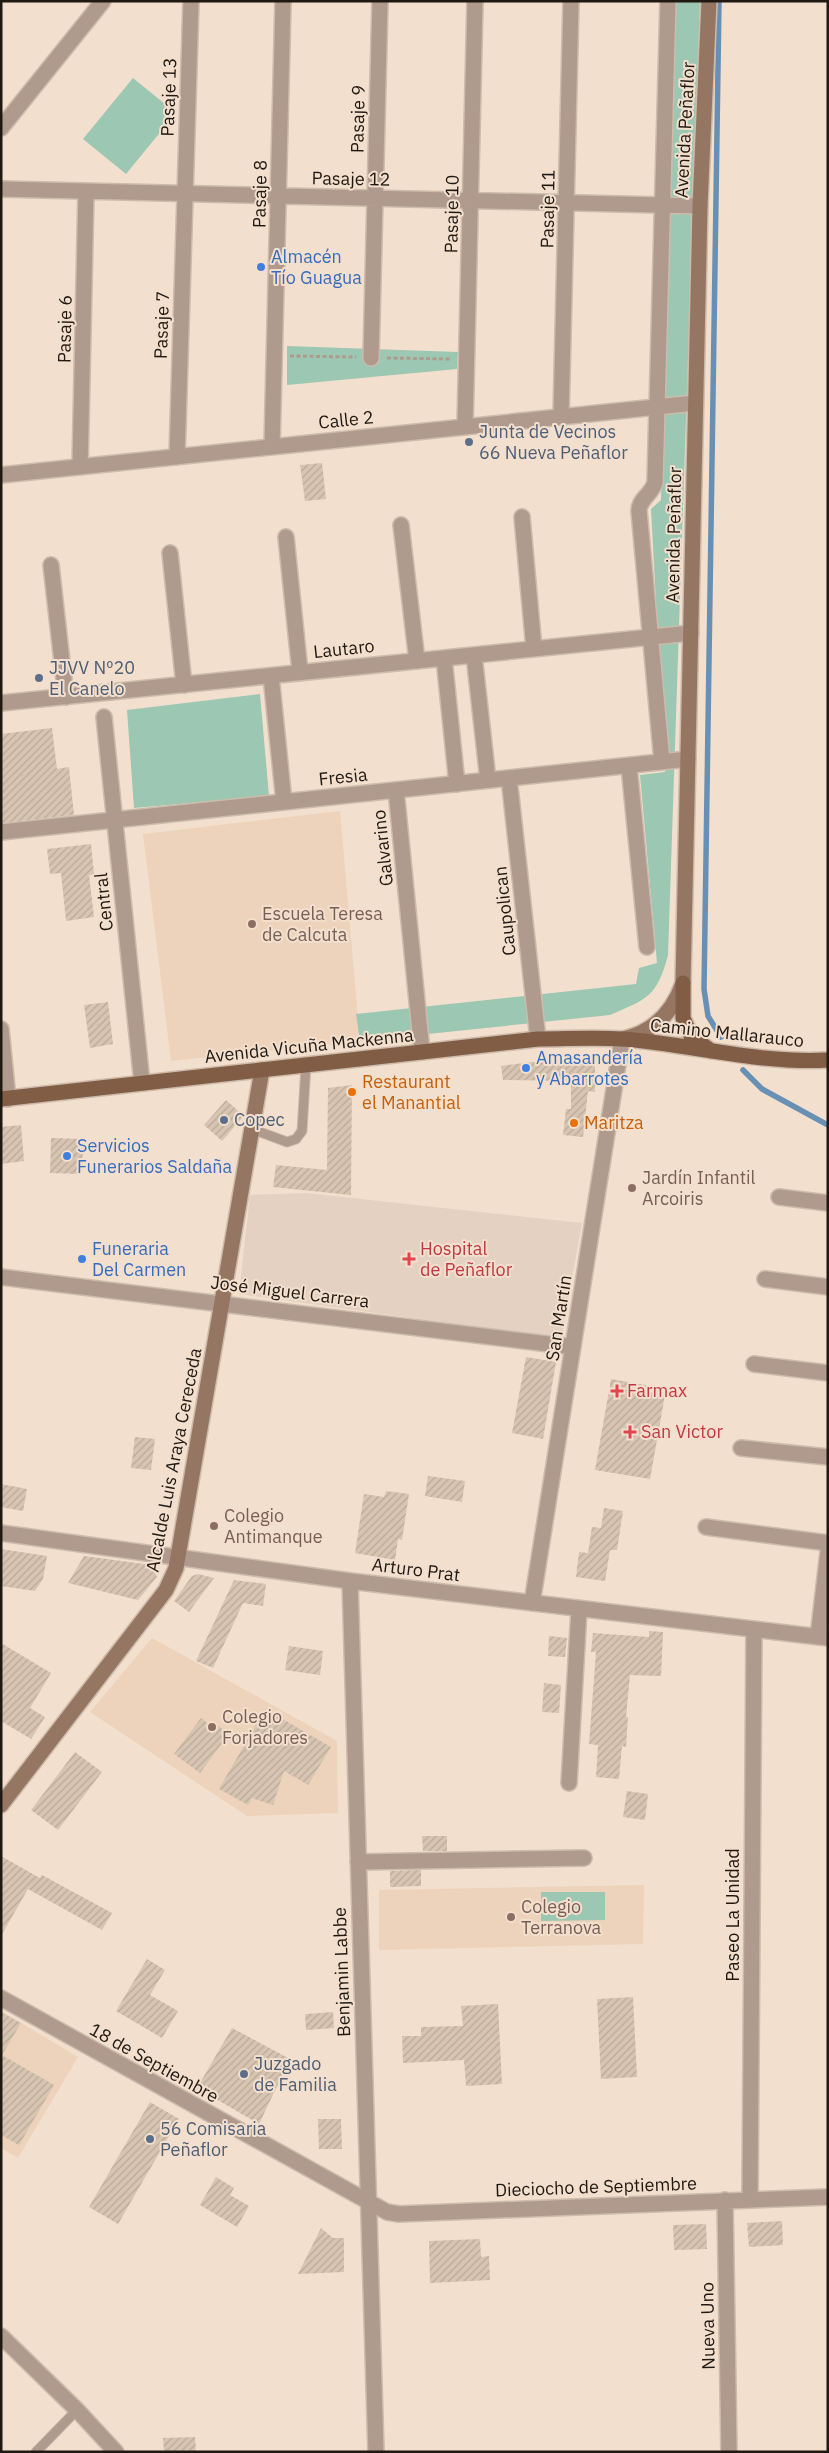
<svg xmlns="http://www.w3.org/2000/svg" width="829" height="2453" viewBox="0 0 829 2453" font-family="'IBM Plex Sans',sans-serif">
<style>
.built{fill:#edd3bb}
.medical{fill:#e4d1c1}
.green{fill:#9cc7b2}
.lines{fill:none;stroke-linecap:round;stroke-linejoin:round}
.stream{stroke:#6790b4;stroke-width:5.5}
.building{fill:url(#building-hatch)}
.lane-casing{stroke:#cdbbab;stroke-width:11}
.street-casing{stroke:#cdbbab;stroke-width:18}
.secondary-casing{stroke:#cdbbab;stroke-width:18}
.primary-casing{stroke:#cdbbab;stroke-width:18}
.path{stroke:#ac9c8e;stroke-width:3;stroke-dasharray:4 2.5;stroke-linecap:butt}
.lane{stroke:#af9a8d;stroke-width:9}
.street{stroke:#af9a8d;stroke-width:15}
.secondary{stroke:#957663;stroke-width:15}
.primary{stroke:#825d46;stroke-width:15}
.shop-dot{fill:#3f7fe0;stroke:#f3dfcd;stroke-width:2}
.service-dot{fill:#5c6f8a;stroke:#f3dfcd;stroke-width:2}
.education-dot{fill:#8d6e63;stroke:#f3dfcd;stroke-width:2}
.food-dot{fill:#e8710a;stroke:#f3dfcd;stroke-width:2}
.health-dot{fill:#e0444e;stroke:#f3dfcd;stroke-width:2}
.labels{text-anchor:middle;stroke-width:4;stroke-linejoin:round;paint-order:stroke}
.street-label{font-size:18px;fill:#201912;stroke:#f3dfcd}
.shop-label{font-size:18px;fill:#366cbe;stroke:#f3dfcd;text-anchor:start}
.service-label{font-size:18px;fill:#4e5e75;stroke:#f3dfcd;text-anchor:start}
.education-label{font-size:18px;fill:#785e54;stroke:#f3dfcd;text-anchor:start}
.food-label{font-size:18px;fill:#c56008;stroke:#f3dfcd;text-anchor:start}
.health-label{font-size:18px;fill:#be3a42;stroke:#f3dfcd;text-anchor:start}
</style>
<defs>
<pattern id="building-hatch" width="6" height="6" patternUnits="userSpaceOnUse" patternTransform="scale(1.25)"><rect width="6" height="6" fill="#d7c5b2"/><path d="M-1 1l2-2M0 6l6-6M5 7l2-2" fill="none" stroke="#b8a998"/></pattern>
</defs>
<rect width="100%" height="100%" fill="#f3dfcd"/>
<path class="built" d="M 340,811 L 360,1041 L 171,1061 L 143,834 Z
M 152,1638 L 337,1741 L 338,1813 L 247,1816 L 90,1712 Z
M 644,1885 L 643,1944 L 379,1950 L 379,1890 Z
M 1,2011 L 78,2057 L 18,2158 L 1,2148 Z"/>
<path class="medical" d="M 306,1193 L 582,1223 L 561,1339 L 239,1294 L 250,1195 Z"/>
<path class="green" d="M 672,1 L 700,1 L 668,955 C 657,997 647,999 610,1015 L 360,1041 L 356,1014 L 636,984 L 639,968 L 657,963 L 640,775 L 665,772 L 651,509 L 661,500 Z
M 133,78 L 176,113 L 126,174 L 83,139 Z
M 287,346 L 458,352 L 457,369 L 287,385 Z
M 260,694 L 269,796 L 134,808 L 127,710 Z
M 541,1892 L 605,1892 L 605,1920 L 541,1921 Z"/>
<g class="lines">
<path class="stream" d="M 719,1 L 704,989 L 708,1016 L 721,1037
M 743,1070 L 762,1089 L 828,1125"/>
</g>
<path class="building" d="M 322,463 L 326,499 L 305,501 L 300,465 Z
M 52,728 L 57,769 L 69,767 L 74,815 L 1,823 L 1,734 Z
M 91,844 L 94,874 L 89,875 L 94,917 L 66,921 L 61,873 L 50,874 L 47,849 Z
M 108,1002 L 113,1044 L 90,1048 L 84,1005 Z
M 532,1062 L 595,1063 L 595,1092 L 588,1091 L 583,1137 L 563,1135 L 566,1109 L 571,1109 L 571,1081 L 503,1080 L 501,1066 Z
M 352,1085 L 351,1195 L 273,1187 L 276,1165 L 327,1170 L 328,1088 Z
M 226,1100 L 244,1116 L 222,1141 L 204,1125 Z
M 21,1125 L 24,1161 L 1,1164 L 1,1127 Z
M 51,1138 L 83,1139 L 82,1174 L 50,1173 Z
M 526,1357 L 556,1362 L 543,1439 L 512,1433 Z
M 611,1379 L 651,1386 L 650,1392 L 665,1395 L 650,1479 L 595,1470 Z
M 135,1437 L 155,1439 L 151,1470 L 131,1468 Z
M 428,1476 L 465,1481 L 462,1502 L 425,1496 Z
M 1,1484 L 27,1489 L 23,1511 L 1,1507 Z
M 386,1491 L 409,1494 L 402,1540 L 398,1539 L 395,1560 L 355,1553 L 364,1494 L 384,1497 Z
M 604,1508 L 623,1511 L 617,1550 L 610,1550 L 605,1581 L 576,1577 L 579,1552 L 588,1553 L 592,1527 L 601,1528 Z
M 1,1549 L 47,1556 L 43,1579 L 35,1591 L 1,1586 Z
M 84,1556 L 152,1565 L 157,1577 L 138,1600 L 68,1583 Z
M 198,1574 L 214,1578 L 189,1612 L 174,1601 L 192,1576 Z
M 234,1580 L 266,1584 L 263,1606 L 243,1603 L 213,1668 L 196,1661 Z
M 649,1631 L 663,1632 L 661,1676 L 630,1675 L 626,1717 L 628,1717 L 626,1747 L 622,1746 L 619,1779 L 596,1777 L 598,1745 L 589,1744 L 596,1652 L 591,1652 L 593,1633 L 649,1637 Z
M 549,1636 L 567,1638 L 565,1657 L 548,1656 Z
M 1,1643 L 51,1673 L 30,1708 L 45,1717 L 31,1739 L 1,1721 Z
M 289,1646 L 323,1651 L 320,1675 L 285,1670 Z
M 544,1683 L 561,1685 L 559,1713 L 542,1712 Z
M 265,1709 L 331,1747 L 308,1785 L 284,1771 L 273,1805 L 252,1798 L 248,1805 L 219,1789 Z
M 201,1718 L 214,1728 L 217,1725 L 229,1734 L 200,1773 L 174,1754 Z
M 75,1752 L 102,1772 L 58,1830 L 31,1810 Z
M 627,1791 L 648,1794 L 645,1820 L 623,1817 Z
M 422,1836 L 447,1836 L 447,1851 L 423,1851 Z
M 1,1856 L 40,1878 L 42,1875 L 112,1913 L 102,1930 L 28,1889 L 1,1936 Z
M 421,1870 L 421,1886 L 390,1887 L 390,1871 Z
M 147,1959 L 165,1970 L 150,1995 L 178,2011 L 162,2038 L 116,2011 Z
M 633,1997 L 637,2077 L 601,2079 L 597,1999 Z
M 498,2004 L 502,2084 L 466,2086 L 464,2060 L 403,2063 L 402,2036 L 421,2036 L 421,2027 L 463,2026 L 461,2006 Z
M 1,2012 L 21,2023 L 2,2055 L 54,2085 L 19,2145 L 1,2135 Z
M 333,2012 L 334,2028 L 306,2030 L 305,2014 Z
M 232,2028 L 290,2059 L 259,2124 L 197,2088 Z
M 150,2102 L 179,2119 L 118,2224 L 89,2207 Z
M 318,2119 L 341,2119 L 342,2149 L 319,2149 Z
M 216,2177 L 234,2188 L 230,2195 L 249,2206 L 237,2227 L 200,2205 Z
M 782,2221 L 783,2245 L 749,2247 L 747,2223 Z
M 706,2224 L 707,2249 L 674,2250 L 673,2225 Z
M 321,2228 L 333,2238 L 344,2238 L 344,2272 L 298,2274 Z
M 480,2239 L 481,2257 L 489,2256 L 490,2280 L 430,2283 L 429,2241 Z
M 195,2437 L 196,2452 L 164,2452 L 163,2438 Z"/>
<g class="lines">
<g class="lane-casing">
<path id="lane" d="M 252,1129 L 287,1142 L 296,1139 L 302,1131 L 306,1065
M 36,2452 L 77,2410"/>
</g>
<g class="street-casing">
<path id="street" d="M 1,128 L 103,1
M 1,189 L 700,206
M 371,358 L 380,1
M 561,417 L 571,1
M 465,427 L 475,1
M 272,447 L 283,1
M 177,457 L 191,1
M 80,467 L 86,192
M 1,475 L 695,403
M 522,517 L 534,649
M 401,525 L 417,661
M 286,537 L 300,672
M 170,553 L 184,685
M 51,565 L 66,697
M 474,655 L 488,780
M 444,658 L 457,784
M 271,676 L 284,802
M 1,703 L 691,633
M 104,717 L 142,1083
M 662,762 L 639,511 C 639,498 652,495 655,482 L 668,1
M 629,766 L 647,947
M 509,778 L 538,1039
M 396,790 L 422,1052
M 1,832 L 688,759
M 1,1029 L 8,1099
M 779,1197 L 828,1203
M 1,1277 L 573,1347
M 765,1279 L 828,1287
M 754,1364 L 828,1373
M 741,1448 L 828,1457
M 706,1527 L 828,1543
M 1,1533 L 350,1581 L 828,1638
M 350,1581 L 376,2452
M 532,1603 L 622,1039
M 818,1637 L 828,1552
M 569,1783 L 579,1610
M 358,1862 L 584,1858
M 1,1998 L 387,2212 L 399,2214 L 828,2197
M 750,2199 L 754,1631
M 725,2200 L 729,2452
M 1,2336 L 77,2410 L 116,2452"/>
</g>
<g class="secondary-casing">
<path id="secondary" d="M 623,1039 C 654,1032 673,1012 683,983 L 700,206 L 709,1
M 1,1805 L 166,1590 L 176,1568 L 262,1070"/>
</g>
<g class="primary-casing">
<path id="primary" d="M 683,983 L 683,1018 L 691,1036 L 711,1051
M 1,1099 L 538,1039 C 566,1039 594,1037 622,1039 C 691,1044 758,1064 828,1060"/>
</g>
<path class="path" d="M 290,356 L 356,357
M 387,358 L 451,359"/>
<use href="#lane" class="lane"/>
<use href="#street" class="street"/>
<use href="#secondary" class="secondary"/>
<use href="#primary" class="primary"/>
</g>
<g class="shop-dot">
<circle cx="261" cy="267" r="5"/>
<circle cx="526" cy="1068" r="5"/>
<circle cx="67" cy="1156" r="5"/>
<circle cx="82" cy="1259" r="5"/>
</g>
<g class="service-dot">
<circle cx="469" cy="442" r="5"/>
<circle cx="39" cy="678" r="5"/>
<circle cx="224" cy="1120" r="5"/>
<circle cx="244" cy="2074" r="5"/>
<circle cx="150" cy="2139" r="5"/>
</g>
<g class="education-dot">
<circle cx="252" cy="924" r="5"/>
<circle cx="632" cy="1188" r="5"/>
<circle cx="214" cy="1526" r="5"/>
<circle cx="212" cy="1727" r="5"/>
<circle cx="511" cy="1917" r="5"/>
</g>
<g class="food-dot">
<circle cx="352" cy="1092" r="5"/>
<circle cx="574" cy="1123" r="5"/>
</g>
<g class="health-dot">
<path d="M406.5 1251.5h5v5h5v5h-5v5h-5v-5h-5v-5h5z"/>
<path d="M614.5 1383.5h5v5h5v5h-5v5h-5v-5h-5v-5h5z"/>
<path d="M627.5 1424.5h5v5h5v5h-5v5h-5v-5h-5v-5h5z"/>
</g>
<g class="labels">
<g class="street-label">
<text transform="translate(169 97) rotate(-88)" y="6">Pasaje 13</text>
<text transform="translate(358 119) rotate(-89)" y="6">Pasaje 9</text>
<text transform="translate(685 130) rotate(-87)" y="6">Avenida Peñaflor</text>
<text transform="translate(351 179) rotate(1)" y="6">Pasaje 12</text>
<text transform="translate(260 194) rotate(-89)" y="6">Pasaje 8</text>
<text transform="translate(548 209) rotate(-89)" y="6">Pasaje 11</text>
<text transform="translate(452 214) rotate(-89)" y="6">Pasaje 10</text>
<text transform="translate(162 325) rotate(-88)" y="6">Pasaje 7</text>
<text transform="translate(65 329) rotate(-89)" y="6">Pasaje 6</text>
<text transform="translate(346 420) rotate(-6)" y="6">Calle 2</text>
<text transform="translate(674 535) rotate(-89)" y="6">Avenida Peñaflor</text>
<text transform="translate(344 649) rotate(-6)" y="6">Lautaro</text>
<text transform="translate(343 777) rotate(-6)" y="6">Fresia</text>
<text transform="translate(383 848) rotate(-96)" y="6">Galvarino</text>
<text transform="translate(104 902) rotate(-96)" y="6">Central</text>
<text transform="translate(505 911) rotate(-96)" y="6">Caupolican</text>
<text transform="translate(727 1033) rotate(6)" y="6">Camino Mallarauco</text>
<text transform="translate(309 1046) rotate(-6)" y="6">Avenida Vicuña Mackenna</text>
<text transform="translate(290 1292) rotate(7)" y="6">José Miguel Carrera</text>
<text transform="translate(559 1318) rotate(-81)" y="6">San Martín</text>
<text transform="translate(174 1460) rotate(-79)" y="6">Alcalde Luis Araya Cereceda</text>
<text transform="translate(416 1570) rotate(7)" y="6">Arturo Prat</text>
<text transform="translate(733 1915) rotate(-90)" y="6">Paseo La Unidad</text>
<text transform="translate(342 1972) rotate(-92)" y="6">Benjamin Labbe</text>
<text transform="translate(154 2063) rotate(29)" y="6">18 de Septiembre</text>
<text transform="translate(596 2187) rotate(-2)" y="6">Dieciocho de Septiembre</text>
<text transform="translate(708 2326) rotate(-91)" y="6">Nueva Uno</text>
</g>
<g class="shop-label">
<text x="271" y="263">Almacén<tspan x="271" dy="21">Tío Guagua</tspan></text>
<text x="536" y="1064">Amasandería<tspan x="536" dy="21">y Abarrotes</tspan></text>
<text x="77" y="1152">Servicios<tspan x="77" dy="21">Funerarios Saldaña</tspan></text>
<text x="92" y="1255">Funeraria<tspan x="92" dy="21">Del Carmen</tspan></text>
</g>
<g class="service-label">
<text x="479" y="438">Junta de Vecinos<tspan x="479" dy="21">66 Nueva Peñaflor</tspan></text>
<text x="49" y="674">JJVV Nº20<tspan x="49" dy="21">El Canelo</tspan></text>
<text x="234" y="1126">Copec</text>
<text x="254" y="2070">Juzgado<tspan x="254" dy="21">de Familia</tspan></text>
<text x="160" y="2135">56 Comisaria<tspan x="160" dy="21">Peñaflor</tspan></text>
</g>
<g class="education-label">
<text x="262" y="920">Escuela Teresa<tspan x="262" dy="21">de Calcuta</tspan></text>
<text x="642" y="1184">Jardín Infantil<tspan x="642" dy="21">Arcoiris</tspan></text>
<text x="224" y="1522">Colegio<tspan x="224" dy="21">Antimanque</tspan></text>
<text x="222" y="1723">Colegio<tspan x="222" dy="21">Forjadores</tspan></text>
<text x="521" y="1913">Colegio<tspan x="521" dy="21">Terranova</tspan></text>
</g>
<g class="food-label">
<text x="362" y="1088">Restaurant<tspan x="362" dy="21">el Manantial</tspan></text>
<text x="584" y="1129">Maritza</text>
</g>
<g class="health-label">
<text x="420" y="1255">Hospital<tspan x="420" dy="21">de Peñaflor</tspan></text>
<text x="627" y="1397">Farmax</text>
<text x="641" y="1438">San Victor</text>
</g>
</g>
<rect width="829" height="2453" fill="none" stroke="#201912" stroke-width="5"/>
</svg>
